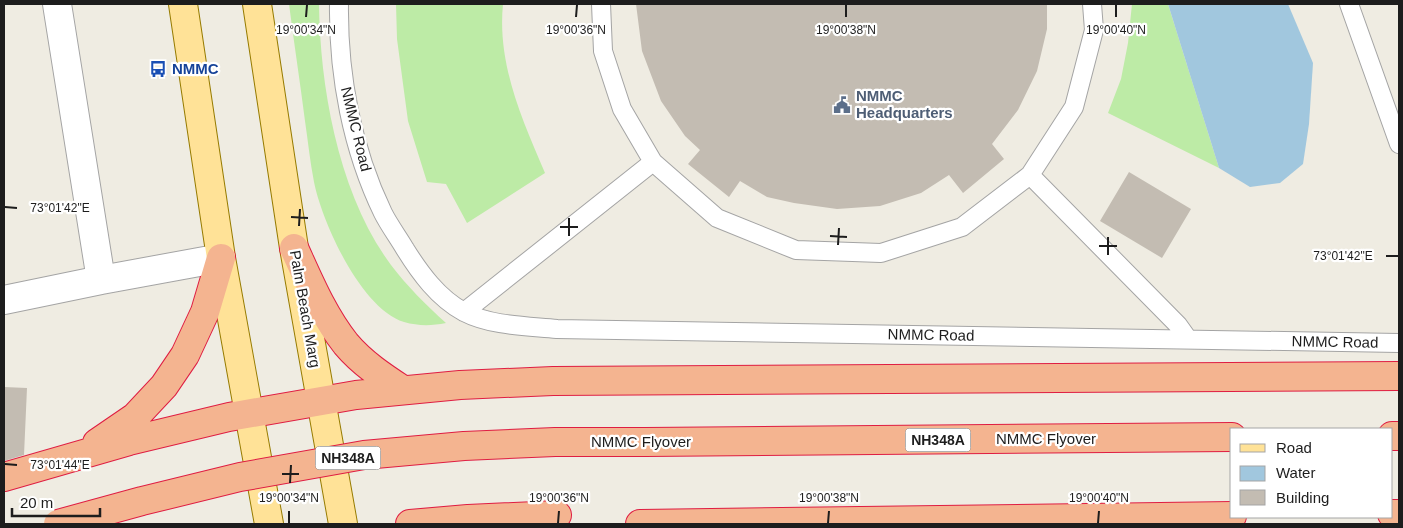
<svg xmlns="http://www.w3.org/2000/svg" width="1403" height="528" viewBox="0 0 1403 528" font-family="Arial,sans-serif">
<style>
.grass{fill:#bdeba6}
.water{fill:#a1c7de}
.building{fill:#c3bcb2}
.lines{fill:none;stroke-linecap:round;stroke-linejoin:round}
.service-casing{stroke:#a4a4a4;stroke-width:20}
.minor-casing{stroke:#a4a4a4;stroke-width:30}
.primary-casing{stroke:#967b00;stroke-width:30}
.trunk-casing{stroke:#df1d42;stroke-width:30}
.service{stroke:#fff;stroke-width:18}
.minor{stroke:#fff;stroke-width:28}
.primary{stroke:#ffe297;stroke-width:28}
.trunk{stroke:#f4b490;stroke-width:28}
.trunk-bridge-casing{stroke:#df1d42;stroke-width:30;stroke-linecap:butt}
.trunk-bridge{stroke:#f4b490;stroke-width:28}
.ticks{fill:none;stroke:#1d1d1d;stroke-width:2}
.labels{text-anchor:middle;stroke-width:4.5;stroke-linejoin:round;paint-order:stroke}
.shield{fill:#fff;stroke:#616161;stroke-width:1}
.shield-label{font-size:14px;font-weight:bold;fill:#1d1d1d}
.transit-label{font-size:15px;font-weight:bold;fill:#164399;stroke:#fff;text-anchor:start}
.service-label{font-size:15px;font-weight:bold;fill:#4e5e75;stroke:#fff;text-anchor:start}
.street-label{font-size:15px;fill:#1d1d1d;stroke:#fff}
.ticks-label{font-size:12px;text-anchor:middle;fill:#1d1d1d;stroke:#fff;stroke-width:4.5;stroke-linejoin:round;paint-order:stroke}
</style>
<rect width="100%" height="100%" fill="#efece2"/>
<path class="grass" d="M 289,4 L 319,4 C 320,89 339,195 391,265 C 407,286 426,305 446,323 C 431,326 418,326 404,322 C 361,309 322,222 314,182 C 310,162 308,141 305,121 C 300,82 294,43 289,4 Z
M 396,4 L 503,4 C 497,64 522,119 545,173 L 467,223 L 446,184 L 427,182 L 408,121 L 397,39 Z
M 1132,4 L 1168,4 L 1219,168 L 1108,113 L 1121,79 L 1128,43 Z"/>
<path class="water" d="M 1168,4 L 1288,4 L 1313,63 L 1309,124 L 1303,164 L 1280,183 L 1250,187 L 1219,168 Z"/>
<path class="building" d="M 636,4 L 1047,4 L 1047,29 L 1037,71 L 1018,110 L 992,144 L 1004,159 L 963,193 L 949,175 L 921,193 L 880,206 L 837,209 L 794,203 L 767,197 L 740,181 L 729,197 L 688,164 L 700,150 L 685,136 L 661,101 L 642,51 Z
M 1129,172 L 1191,209 L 1162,258 L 1100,221 Z
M 4,387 L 27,388 L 24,455 L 4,461 Z"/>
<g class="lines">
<g class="service-casing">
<path id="service" d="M 339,4 C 338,75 352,149 383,213 C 389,225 398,237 405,249 C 420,273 438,298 464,312 C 491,326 527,326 557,329 L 1399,343
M 601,4 L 603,51 L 622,109 L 653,162 L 717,218 L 796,250 L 881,253 L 962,227 L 1030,175 L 1074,107 L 1094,30 L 1092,4
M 1349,4 L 1399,144
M 1030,175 L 1178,325 L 1188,339
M 464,312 L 653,162"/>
</g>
<g class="minor-casing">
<path id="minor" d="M 57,4 L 101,280 L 221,258
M 4,300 L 101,280"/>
</g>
<g class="primary-casing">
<path id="primary" d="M 183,4 L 221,258 L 269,524
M 257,4 L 294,248 L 343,524"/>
</g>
<g class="trunk-casing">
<path id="trunk" d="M 294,248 C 309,281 323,315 346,344 C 362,363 383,377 403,390
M 1392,436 L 1399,436
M 645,442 L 1232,437
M 97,443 L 135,417 L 164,386 L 185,355 L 205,312 L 221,258
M 4,477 L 129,441 L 229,417 L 356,395 L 460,385 L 553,381 L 1399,376
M 1392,514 L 1399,514
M 410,524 L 468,519 L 557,515 L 425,524
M 640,524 L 1232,516"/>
</g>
<use href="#service" class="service"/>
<use href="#minor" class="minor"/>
<use href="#primary" class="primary"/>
<use href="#trunk" class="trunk"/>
<g class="trunk-bridge-casing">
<path id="trunk-bridge" d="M 58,524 L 142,501 L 240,477 L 364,455 L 464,446 L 555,442 L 645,442"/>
</g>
<use href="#trunk-bridge" class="trunk-bridge"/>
</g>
<path class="ticks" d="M 306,17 L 307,5M 576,17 L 577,5M 846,17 L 846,5M 1116,17 L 1116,5M 5,207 L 17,208M 291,217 L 308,218M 299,226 L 300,209M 560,227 L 578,227M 569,236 L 569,218M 830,236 L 847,237M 838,245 L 839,228M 1099,246 L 1117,246M 1108,255 L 1108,237M 1386,256 L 1398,256M 5,464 L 17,465M 282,474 L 299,474M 290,483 L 291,465M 289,523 L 289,511M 558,523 L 559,511M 828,523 L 829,511M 1098,523 L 1099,511"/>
<defs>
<g id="bus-bare" transform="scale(1.35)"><path d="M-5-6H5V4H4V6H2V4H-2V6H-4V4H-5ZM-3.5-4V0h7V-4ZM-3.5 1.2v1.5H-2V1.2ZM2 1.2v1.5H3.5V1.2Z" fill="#1a4fb4" stroke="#fff" stroke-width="2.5" paint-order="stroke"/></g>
<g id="civic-bare" transform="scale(1.35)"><path d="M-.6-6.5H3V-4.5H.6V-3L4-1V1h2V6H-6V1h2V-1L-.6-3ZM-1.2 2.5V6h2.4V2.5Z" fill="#5c6f8a" stroke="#fff" stroke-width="2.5" paint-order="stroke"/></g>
</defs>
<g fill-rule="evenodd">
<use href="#bus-bare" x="158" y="69"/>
<use href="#civic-bare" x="842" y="105"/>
</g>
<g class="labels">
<g class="shield">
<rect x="905.5" y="428.5" width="65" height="23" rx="4"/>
<rect x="315.5" y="446.5" width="65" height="23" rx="4"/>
</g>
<g class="shield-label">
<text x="938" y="445">NH348A</text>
<text x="348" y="463">NH348A</text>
</g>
<g class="transit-label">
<text x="172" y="74">NMMC</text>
</g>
<g class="service-label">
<text x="856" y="101">NMMC<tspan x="856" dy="17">Headquarters</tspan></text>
</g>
<g class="street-label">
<text transform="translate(356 129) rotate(76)" y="5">NMMC Road</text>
<text transform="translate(305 309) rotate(80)" y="5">Palm Beach Marg</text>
<text transform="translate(931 335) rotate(1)" y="5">NMMC Road</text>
<text transform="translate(1335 342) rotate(1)" y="5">NMMC Road</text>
<text x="1046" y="444">NMMC Flyover</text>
<text x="641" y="447">NMMC Flyover</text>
</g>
</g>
<g class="ticks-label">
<text x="306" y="34">19°00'34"N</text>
<text x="576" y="34">19°00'36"N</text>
<text x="846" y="34">19°00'38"N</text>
<text x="1116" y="34">19°00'40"N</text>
<text x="60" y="212">73°01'42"E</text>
<text x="1343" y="260">73°01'42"E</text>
<text x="60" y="469">73°01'44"E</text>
<text x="289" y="502">19°00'34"N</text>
<text x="559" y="502">19°00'36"N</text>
<text x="829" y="502">19°00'38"N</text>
<text x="1099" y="502">19°00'40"N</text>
</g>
<rect width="1403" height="528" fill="none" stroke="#1d1d1d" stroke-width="10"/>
<rect x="1230" y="428" width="162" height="90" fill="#ffffff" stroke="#a5a5a5"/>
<rect x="1240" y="444" width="25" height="8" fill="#ffe297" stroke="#a5a5a5"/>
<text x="1276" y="453" font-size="15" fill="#1d1d1d">Road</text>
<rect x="1240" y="466" width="25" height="15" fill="#a1c7de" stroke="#a5a5a5"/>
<text x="1276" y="478" font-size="15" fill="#1d1d1d">Water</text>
<rect x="1240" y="490" width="25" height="15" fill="#c3bcb2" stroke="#a5a5a5"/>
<text x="1276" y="503" font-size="15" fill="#1d1d1d">Building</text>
<path d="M12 508v8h88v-8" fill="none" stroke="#1d1d1d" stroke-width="2.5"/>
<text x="20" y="508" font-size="15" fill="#1d1d1d" stroke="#ffffff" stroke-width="4" paint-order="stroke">20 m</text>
</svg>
